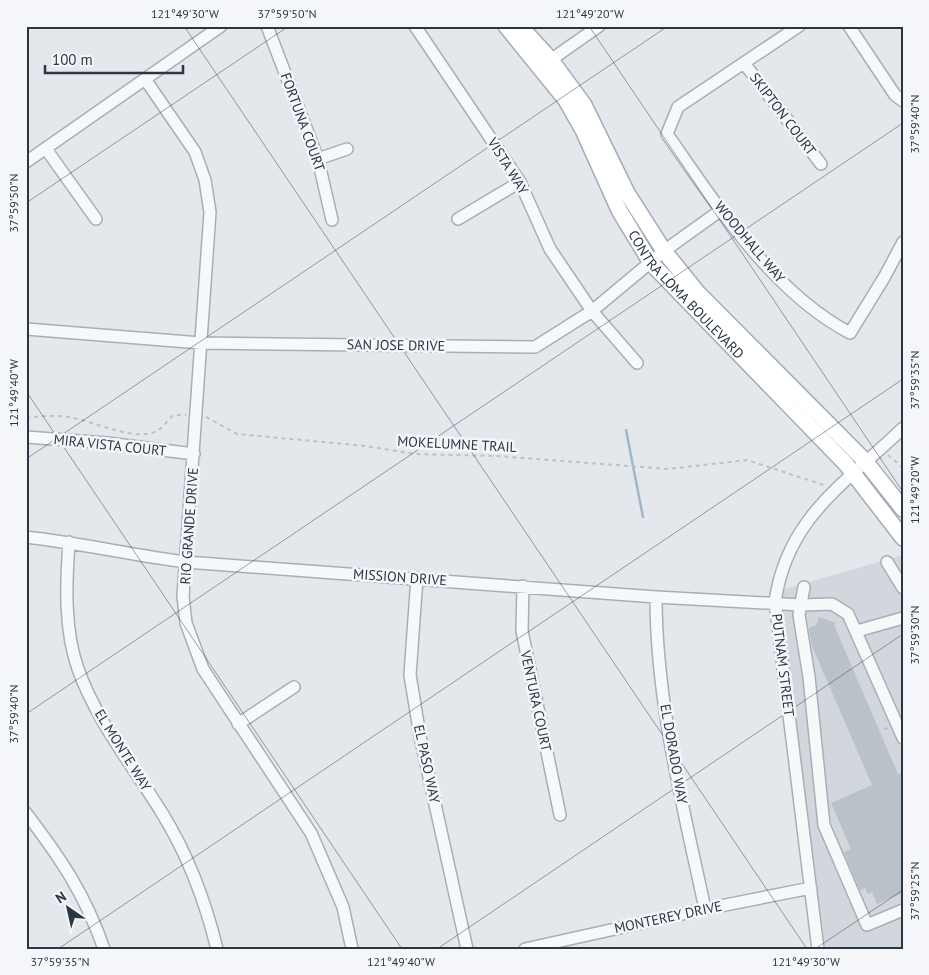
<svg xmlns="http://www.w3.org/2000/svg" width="929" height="975" viewBox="0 0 929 975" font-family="'PT Sans',sans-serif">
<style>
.built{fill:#d2d7de}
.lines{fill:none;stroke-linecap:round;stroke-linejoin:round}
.stream{stroke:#a0b7cb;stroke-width:2.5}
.building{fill:#bbc1c9}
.minor-casing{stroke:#a9aeb6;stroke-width:14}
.major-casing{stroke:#a3acb8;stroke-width:18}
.path{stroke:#bec2c7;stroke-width:2;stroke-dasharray:4 4;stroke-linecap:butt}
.minor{stroke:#f7f8fa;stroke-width:11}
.major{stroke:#fff;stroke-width:15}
.ticks{fill:none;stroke:#2b3644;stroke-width:1;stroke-opacity:0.45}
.labels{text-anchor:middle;stroke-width:5;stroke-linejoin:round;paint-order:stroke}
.street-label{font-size:14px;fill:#2b3644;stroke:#f4f6f9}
.neatline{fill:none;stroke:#2b3644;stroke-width:2}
.ticks-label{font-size:12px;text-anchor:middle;fill:#2b3644}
</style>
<rect width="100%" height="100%" fill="#e4e7ec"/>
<path class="built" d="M 903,555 L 903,949 L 818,949 L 777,591 Z"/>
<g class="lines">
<path class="stream" d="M 626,430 L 643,517"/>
</g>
<path class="building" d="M 819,617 L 836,623 L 834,625 L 898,774 L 903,772 L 903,893 L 877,904 L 872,892 L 868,894 L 865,888 L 860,890 L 844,852 L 851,849 L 831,803 L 872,785 L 812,646 L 809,628 L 816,625 Z"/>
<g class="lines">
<g class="minor-casing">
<path id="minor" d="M 267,26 L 318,159 L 332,220
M 415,26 L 520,182 L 550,249 L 592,311 L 637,363
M 799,26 L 678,107 L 667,134 C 716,204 772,292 850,333 L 885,276 L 903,242
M 849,26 L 895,95 L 903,101
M 744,63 L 821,164
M 545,64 L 599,26
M 145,79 L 195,152 L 205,180 L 210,212 L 183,596 L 186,623 L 203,669 L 311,833 L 343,907 L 352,949
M 46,149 L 96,219
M 318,159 L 347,149
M 26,162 L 221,26
M 458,219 L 520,182
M 26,329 L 201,343 L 535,347 L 592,311 L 664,251 L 721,210
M 26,437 L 107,443 L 194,454
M 26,537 C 80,543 132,555 186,562 L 656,597 L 801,605 L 832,604 L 848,614 L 903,738
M 69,542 C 66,584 64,629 78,669 C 97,722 133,766 162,813 C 188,855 205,900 217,949
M 887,562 L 903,588
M 417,578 L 410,675 L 420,736 L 467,949
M 523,586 L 522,631 L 560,815
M 804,587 L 799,615 L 809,677 L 824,825 L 867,925 L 903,910
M 656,597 C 656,702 683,806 705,909
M 857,631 L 903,618
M 238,724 L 294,687
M 26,813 C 61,859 85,894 104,949
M 525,949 L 705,909 L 811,888
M 818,949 L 775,602 C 787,517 846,483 903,428"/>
</g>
<g class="major-casing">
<g id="major">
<path id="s1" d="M 506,26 L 566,100 L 583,130 L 619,210 L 651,263 L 846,464 L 903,538"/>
<path d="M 520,26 L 551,60 L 584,105 L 627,193 L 664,251 L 697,292 L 865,461 L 903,509"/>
</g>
</g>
<path class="path" d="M 206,417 L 237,434 L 366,446 L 414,454 L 497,456 L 668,469 L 747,460 L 827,486
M 26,418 C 41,416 55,415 69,417 C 93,421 134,442 157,431 C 164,427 168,419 174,415 L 186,415
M 888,455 L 903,468
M 884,729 L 889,728"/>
<use href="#minor" class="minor"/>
<use href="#major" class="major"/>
</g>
<path class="ticks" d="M 184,26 L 807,949M 589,26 L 903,492M 26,203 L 289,26M 26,391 L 402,949M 26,459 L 668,26M 26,714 L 903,123M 58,949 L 903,379M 437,949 L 903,634M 815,949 L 903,890"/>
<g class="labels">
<g class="street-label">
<text transform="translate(783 114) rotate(53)" y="5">SKIPTON COURT</text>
<text transform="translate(303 122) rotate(70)" y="5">FORTUNA COURT</text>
<text transform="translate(508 166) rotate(58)" y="5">VISTA WAY</text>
<text transform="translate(750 242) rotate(50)" y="5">WOODHALL WAY</text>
<text dy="5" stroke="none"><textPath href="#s1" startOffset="326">CONTRA LOMA BOULEVARD</textPath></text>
<text transform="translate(396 345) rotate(1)" y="5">SAN JOSE DRIVE</text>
<text transform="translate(457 444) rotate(3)" y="5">MOKELUMNE TRAIL</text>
<text transform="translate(110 445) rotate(6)" y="5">MIRA VISTA COURT</text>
<text transform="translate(189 526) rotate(-86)" y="5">RIO GRANDE DRIVE</text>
<text transform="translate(400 577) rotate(4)" y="5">MISSION DRIVE</text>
<text transform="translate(783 665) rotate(83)" y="5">PUTNAM STREET</text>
<text transform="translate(536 701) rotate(78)" y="5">VENTURA COURT</text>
<text transform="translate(123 750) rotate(58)" y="5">EL MONTE WAY</text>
<text transform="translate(674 754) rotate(80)" y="5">EL DORADO WAY</text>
<text transform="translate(427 764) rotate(78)" y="5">EL PASO WAY</text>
<text transform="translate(668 917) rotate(-12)" y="5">MONTEREY DRIVE</text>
</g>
</g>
<rect width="929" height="975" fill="none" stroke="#f4f6f9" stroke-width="55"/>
<g transform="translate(68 908) rotate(326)" stroke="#f4f6f9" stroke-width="4" paint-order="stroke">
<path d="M0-4L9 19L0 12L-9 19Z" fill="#2b3644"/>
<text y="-8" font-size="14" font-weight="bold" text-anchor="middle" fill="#2b3644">N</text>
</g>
<path d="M45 65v8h138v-8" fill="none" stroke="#2b3644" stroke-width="2.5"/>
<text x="52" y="65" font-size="15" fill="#2b3644" stroke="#f4f6f9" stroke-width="4" paint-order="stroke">100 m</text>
<rect x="28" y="28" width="874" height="920" class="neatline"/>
<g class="ticks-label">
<text x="185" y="18">121°49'30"W</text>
<text x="287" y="18">37°59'50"N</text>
<text x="590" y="18">121°49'20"W</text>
<text transform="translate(915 124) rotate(-90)" y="4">37°59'40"N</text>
<text transform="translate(14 203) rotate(-90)" y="4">37°59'50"N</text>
<text transform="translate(915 380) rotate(-90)" y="4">37°59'35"N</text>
<text transform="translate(14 393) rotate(-90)" y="4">121°49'40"W</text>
<text transform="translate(915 490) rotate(-90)" y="4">121°49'20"W</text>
<text transform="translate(915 635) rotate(-90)" y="4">37°59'30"N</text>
<text transform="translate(14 714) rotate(-90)" y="4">37°59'40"N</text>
<text transform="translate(915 891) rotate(-90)" y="4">37°59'25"N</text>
<text x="60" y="966">37°59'35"N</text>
<text x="401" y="966">121°49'40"W</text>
<text x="806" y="966">121°49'30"W</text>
</g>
</svg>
